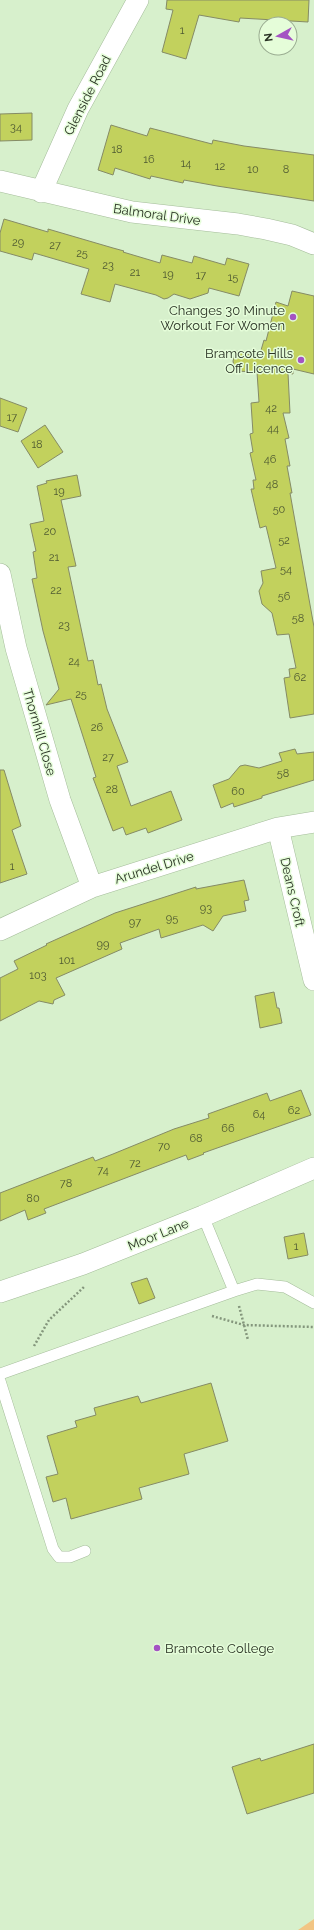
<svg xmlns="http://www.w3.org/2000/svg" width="314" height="1930" viewBox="0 0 314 1930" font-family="Raleway,sans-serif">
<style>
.green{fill:#f2c584}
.building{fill:#c2d15d;stroke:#858b66}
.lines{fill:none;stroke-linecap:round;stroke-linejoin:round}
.lane-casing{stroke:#a4bc9a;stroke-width:12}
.street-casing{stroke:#a4bc9a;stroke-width:22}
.path{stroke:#84967c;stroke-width:2.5;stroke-dasharray:2 2;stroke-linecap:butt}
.lane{stroke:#fff;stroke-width:11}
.street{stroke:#fff;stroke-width:21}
.poi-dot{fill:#a453c3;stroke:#e5fdd9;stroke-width:1.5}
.labels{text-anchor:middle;stroke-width:3;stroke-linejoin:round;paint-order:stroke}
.number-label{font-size:11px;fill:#4f5a32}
.street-label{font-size:13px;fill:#293224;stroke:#e5fdd9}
.poi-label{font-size:13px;fill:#293224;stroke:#e5fdd9;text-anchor:end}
</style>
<rect width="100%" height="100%" fill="#d7f0cc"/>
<path class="green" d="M 314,1919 L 314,1930 L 298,1930 Z"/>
<path class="building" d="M 167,0 L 309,0 L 308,22 L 240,18 L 239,22 L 199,15 L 186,59 L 162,52 L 173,10 L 166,9 Z
M 32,113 L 32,140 L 0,141 L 0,114 Z
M 111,125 L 147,136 L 150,128 L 212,144 L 213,140 L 244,146 L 314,155 L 314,201 L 217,186 L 184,180 L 183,183 L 151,176 L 150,179 L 115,168 L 113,175 L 98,170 Z
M 4,219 L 48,232 L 48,229 L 113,248 L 124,251 L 123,252 L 160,263 L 162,255 L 192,263 L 194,256 L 225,265 L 227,258 L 249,264 L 239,296 L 209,288 L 208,293 L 190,299 L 174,294 L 168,298 L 164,299 L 156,295 L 115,284 L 110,302 L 81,294 L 89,269 L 34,253 L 32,260 L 0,251 L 0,233 Z
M 292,291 L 314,296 L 314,374 L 293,369 L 293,374 L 288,373 L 290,413 L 283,413 L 289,438 L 285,439 L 290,466 L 287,466 L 292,493 L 290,493 L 314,627 L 314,714 L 290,718 L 284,678 L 290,677 L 289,669 L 296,668 L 289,634 L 277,635 L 272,613 L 262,604 L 259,591 L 263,583 L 261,571 L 276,568 L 266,526 L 260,528 L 251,489 L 254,489 L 253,480 L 256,480 L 250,453 L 253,452 L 250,434 L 253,433 L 251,403 L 259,402 L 257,372 L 235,371 L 233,361 L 236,351 L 259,357 L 264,340 L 266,341 L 276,302 L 288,306 Z
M 0,398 L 27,408 L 18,432 L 0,426 Z
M 45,425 L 63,452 L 38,468 L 21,441 Z
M 77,475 L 81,496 L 61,500 L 76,566 L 68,567 L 88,661 L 93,660 L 98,685 L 101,684 L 107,709 L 128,762 L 117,766 L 131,806 L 171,791 L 182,820 L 148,833 L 146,828 L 126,835 L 123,827 L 113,831 L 93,778 L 96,777 L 71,699 L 46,705 L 59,689 L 43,631 L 32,579 L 37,578 L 33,552 L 36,551 L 30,524 L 44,521 L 37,486 L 47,483 L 46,481 Z
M 295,749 L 297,754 L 314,752 L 314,780 L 262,796 L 262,798 L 234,807 L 233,803 L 221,808 L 213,785 L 229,779 L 240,766 L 245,765 L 259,768 L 282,761 L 279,753 Z
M 0,770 L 4,770 L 21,826 L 12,830 L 27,874 L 0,883 Z
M 244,880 L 249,900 L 244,901 L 246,911 L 223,916 L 213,931 L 203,925 L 161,938 L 159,929 L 120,943 L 122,949 L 56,978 L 65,995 L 54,1000 L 53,1004 L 39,1001 L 0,1021 L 0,978 L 18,969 L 14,961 L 47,945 L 46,944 L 115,913 L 196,887 L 196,889 Z
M 274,992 L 277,1008 L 279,1008 L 282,1023 L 260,1028 L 255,996 Z
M 301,1090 L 311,1115 L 203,1153 L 204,1154 L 188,1160 L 186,1155 L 44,1209 L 46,1213 L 28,1220 L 25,1210 L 0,1221 L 0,1193 L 93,1157 L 95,1161 L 113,1154 L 174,1129 L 209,1118 L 208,1114 L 267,1093 L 270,1101 Z
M 304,1233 L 308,1255 L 288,1259 L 284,1237 Z
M 147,1278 L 155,1298 L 139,1304 L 131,1283 Z
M 211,1383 L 228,1441 L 184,1454 L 189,1474 L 139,1488 L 142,1499 L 71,1519 L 66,1498 L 53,1502 L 46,1477 L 58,1474 L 47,1436 L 77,1427 L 75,1421 L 96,1415 L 94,1408 L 138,1396 L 141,1403 Z
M 314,1744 L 314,1793 L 247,1814 L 232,1767 L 260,1758 L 261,1761 Z"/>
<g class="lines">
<g class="lane-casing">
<path id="lane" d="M 234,1291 L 257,1284 L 285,1287 L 314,1303
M 0,1374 L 234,1291 L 203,1216
M 0,1381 L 53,1549 L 59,1557 L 70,1557 L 85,1551"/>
</g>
<g class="street-casing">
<path id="street" d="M 0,181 L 132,212 L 238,224 L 266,229 L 292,235 L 314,244
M 41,192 L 78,109 L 138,0
M 0,574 L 16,648 L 60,800 L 92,887
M 278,828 L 314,980
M 0,930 L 92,887 L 278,828 L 314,822
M 0,1292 L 83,1264 L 203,1216 L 314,1168"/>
</g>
<path class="path" d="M 239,1306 L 248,1340
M 212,1316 L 244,1325 L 314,1327
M 34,1346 L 49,1320 L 85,1286"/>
<use href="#lane" class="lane"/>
<use href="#street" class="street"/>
</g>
<g class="poi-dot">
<circle cx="293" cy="317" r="4"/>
<circle cx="301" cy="360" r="4"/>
<circle cx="157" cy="1648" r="4"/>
</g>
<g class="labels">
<g class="number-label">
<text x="182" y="34">1</text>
<text x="16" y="131">34</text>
<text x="117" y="153">18</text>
<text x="149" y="163">16</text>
<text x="186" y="167">14</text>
<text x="220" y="170">12</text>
<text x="253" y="173">10</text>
<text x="286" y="173">8</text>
<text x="18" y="246">29</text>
<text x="55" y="249">27</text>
<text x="82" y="257">25</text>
<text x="108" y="269">23</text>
<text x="135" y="276">21</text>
<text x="168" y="278">19</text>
<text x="201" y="279">17</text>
<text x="233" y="281">15</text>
<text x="271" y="412">42</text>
<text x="12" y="421">17</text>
<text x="273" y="432">44</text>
<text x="37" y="448">18</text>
<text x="270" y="463">46</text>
<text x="272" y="488">48</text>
<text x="59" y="495">19</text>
<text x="279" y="513">50</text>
<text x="50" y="535">20</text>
<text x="284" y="544">52</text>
<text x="54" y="561">21</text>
<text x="286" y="573">54</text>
<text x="56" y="594">22</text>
<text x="284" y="600">56</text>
<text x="298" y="622">58</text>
<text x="64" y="629">23</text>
<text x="74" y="665">24</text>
<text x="300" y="681">62</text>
<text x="81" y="698">25</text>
<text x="97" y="731">26</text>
<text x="108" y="761">27</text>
<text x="283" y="777">58</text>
<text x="112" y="793">28</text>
<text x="238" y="795">60</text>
<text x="12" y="870">1</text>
<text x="206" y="912">93</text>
<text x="172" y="922">95</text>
<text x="135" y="926">97</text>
<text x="103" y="948">99</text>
<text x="67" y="964">101</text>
<text x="38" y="979">103</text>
<text x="294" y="1114">62</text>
<text x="259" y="1118">64</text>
<text x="228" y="1132">66</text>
<text x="196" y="1142">68</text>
<text x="164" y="1150">70</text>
<text x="135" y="1167">72</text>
<text x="103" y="1174">74</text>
<text x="66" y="1187">78</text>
<text x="33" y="1202">80</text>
<text x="296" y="1250">1</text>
</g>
<g class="street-label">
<text transform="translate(87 95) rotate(-63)" y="5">Glenside Road</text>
<text transform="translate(157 214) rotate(8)" y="5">Balmoral Drive</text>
<text transform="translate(40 732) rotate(74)" y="5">Thornhill Close</text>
<text transform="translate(154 867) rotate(-17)" y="5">Arundel Drive</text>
<text transform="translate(293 892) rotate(77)" y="5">Deans Croft</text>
<text transform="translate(158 1234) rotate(-22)" y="5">Moor Lane</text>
</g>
<g class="poi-label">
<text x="285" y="315">Changes 30 Minute<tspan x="285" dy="15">Workout For Women</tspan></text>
<text x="293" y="358">Bramcote Hills<tspan x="293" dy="15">Off Licence</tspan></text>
<text x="165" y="1653" text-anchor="start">Bramcote College</text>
</g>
</g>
<g transform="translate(278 36) rotate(262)"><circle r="19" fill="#e5fdd9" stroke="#9aac91"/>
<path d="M0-3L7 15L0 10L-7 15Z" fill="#a453c3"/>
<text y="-6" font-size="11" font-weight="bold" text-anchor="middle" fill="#293224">N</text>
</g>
</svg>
